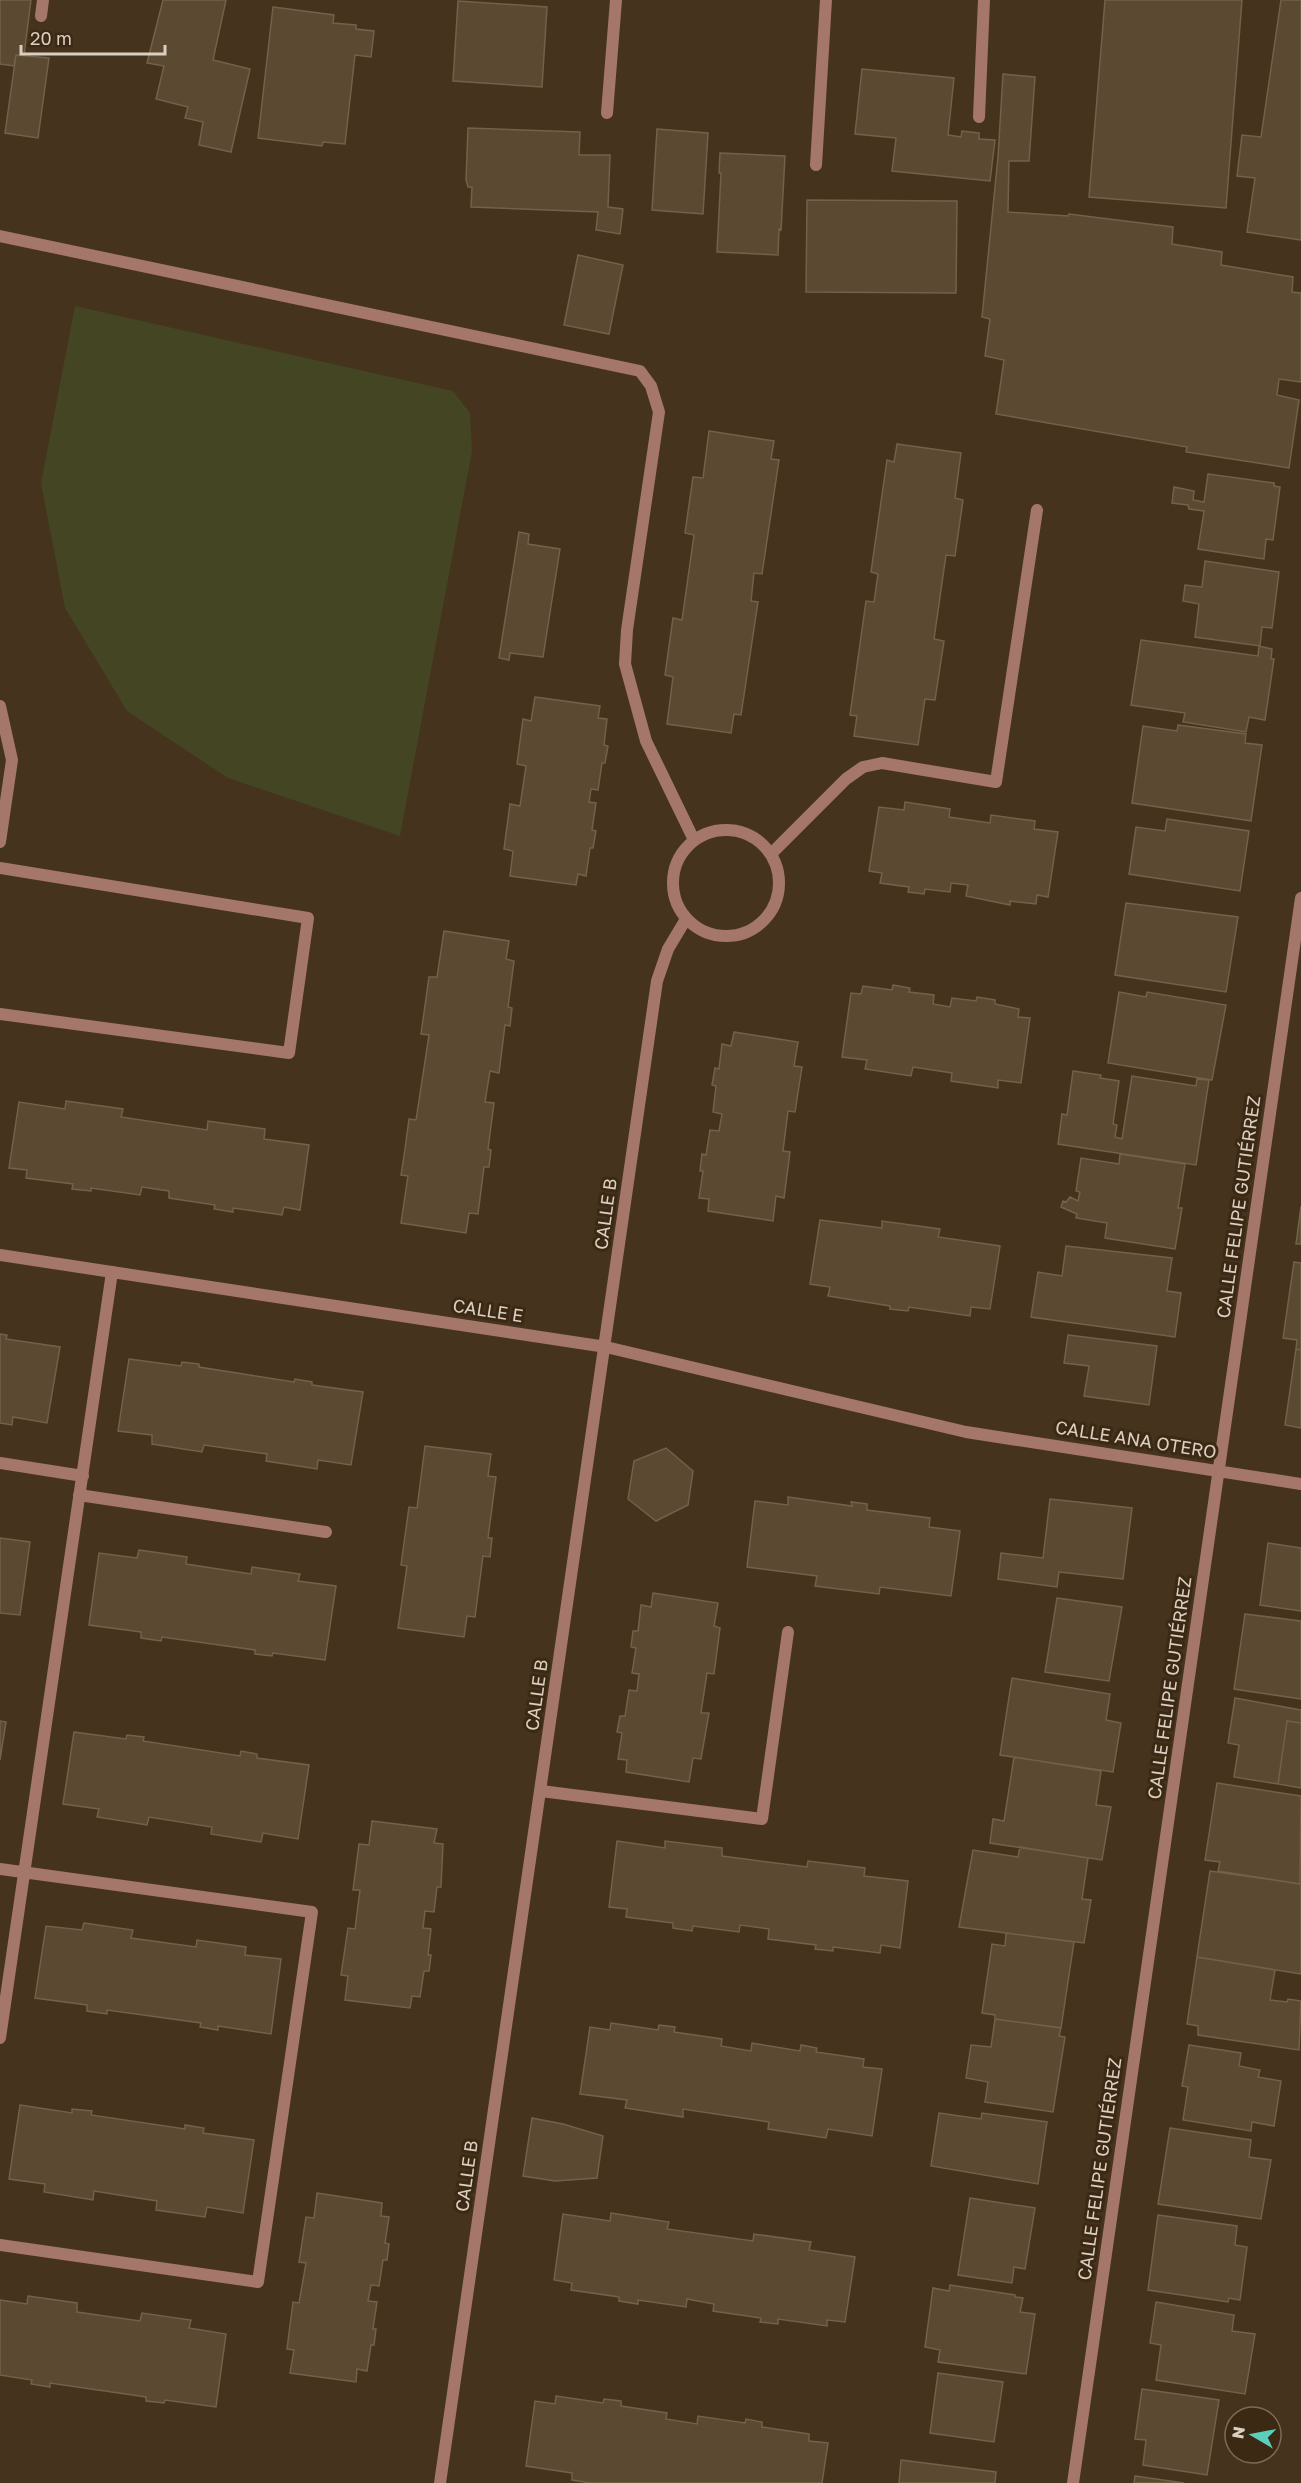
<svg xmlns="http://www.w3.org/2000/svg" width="1301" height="2483" viewBox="0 0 1301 2483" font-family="'Golos Text',sans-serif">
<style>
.green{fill:#444522}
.building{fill:#5b4932;stroke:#736149;stroke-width:1.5}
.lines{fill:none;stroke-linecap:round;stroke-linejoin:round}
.lane{stroke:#a5776b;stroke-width:12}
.street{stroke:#a5776b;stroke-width:12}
.labels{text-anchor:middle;stroke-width:6;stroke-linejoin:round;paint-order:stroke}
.street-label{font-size:18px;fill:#dbcfc2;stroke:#3b2914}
</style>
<rect width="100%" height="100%" fill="#46331e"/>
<path class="green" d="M 75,306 L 453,391 L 470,413 L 472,451 L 400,836 L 228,778 L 127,711 L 65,608 L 41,483 Z"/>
<path class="building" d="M 0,0 L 31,0 L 24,55 L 16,55 L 14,66 L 0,64 Z
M 163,0 L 226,0 L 213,60 L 250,69 L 231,152 L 199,145 L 203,122 L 185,118 L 188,107 L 156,99 L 164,66 L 147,63 Z
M 1105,0 L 1242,0 L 1226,208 L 1089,197 Z
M 1281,0 L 1301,0 L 1301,240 L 1247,232 L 1255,178 L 1237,176 L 1242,135 L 1261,137 Z
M 458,1 L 547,7 L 542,87 L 453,81 Z
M 273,7 L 334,15 L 333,23 L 356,25 L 356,29 L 374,31 L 371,57 L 355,55 L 345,144 L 323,142 L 322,146 L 258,138 Z
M 16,55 L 49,58 L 38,138 L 5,133 Z
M 862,69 L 954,78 L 948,135 L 961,137 L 962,131 L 979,133 L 979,139 L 995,140 L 990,181 L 892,171 L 896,138 L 855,134 Z
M 1003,74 L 1035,77 L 1029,161 L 1009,161 L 1008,212 L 1068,216 L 1069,214 L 1173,227 L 1172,244 L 1222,252 L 1221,265 L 1293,277 L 1292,292 L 1301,293 L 1301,382 L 1279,379 L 1277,395 L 1299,400 L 1289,468 L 1186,452 L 1187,447 L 996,414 L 1004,360 L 985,356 L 990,319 L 982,317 L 998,157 Z
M 468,128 L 580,132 L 579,155 L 610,155 L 608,207 L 623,209 L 620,234 L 596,230 L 598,212 L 471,207 L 472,187 L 468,187 L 466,180 Z
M 657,129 L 708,133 L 703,214 L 652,210 Z
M 720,153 L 785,156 L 781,230 L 779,229 L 778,255 L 717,252 L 721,173 L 719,173 Z
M 807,200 L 957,201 L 956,293 L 806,292 Z
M 578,255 L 623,265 L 609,334 L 564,325 Z
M 709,431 L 774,441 L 771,459 L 779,460 L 762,574 L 754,573 L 751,601 L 758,602 L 741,715 L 734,714 L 731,733 L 667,724 L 673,677 L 665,675 L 673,618 L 682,620 L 694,535 L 685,533 L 693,477 L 703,478 Z
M 897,444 L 961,453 L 955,498 L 963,500 L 955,556 L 946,555 L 934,639 L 944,641 L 935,700 L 925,699 L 918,745 L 854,736 L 857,716 L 850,715 L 866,601 L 874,602 L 878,574 L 871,572 L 887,460 L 894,462 Z
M 1208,474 L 1274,483 L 1274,486 L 1280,487 L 1273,540 L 1266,539 L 1264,559 L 1198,549 L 1204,511 L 1189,509 L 1188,505 L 1172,503 L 1174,487 L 1194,491 L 1193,500 L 1204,502 Z
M 519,532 L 529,534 L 528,544 L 560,549 L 543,657 L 510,653 L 509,660 L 499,658 Z
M 1205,561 L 1279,572 L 1272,628 L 1262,627 L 1260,646 L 1195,637 L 1199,604 L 1183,601 L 1185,585 L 1202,587 Z
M 1141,640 L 1258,656 L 1259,646 L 1272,649 L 1271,659 L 1274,659 L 1265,720 L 1249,717 L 1246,732 L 1183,722 L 1185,713 L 1131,705 Z
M 535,697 L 600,706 L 598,718 L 607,719 L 604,745 L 608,746 L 605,763 L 602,763 L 598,790 L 591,789 L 589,802 L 596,803 L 592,830 L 596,831 L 593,848 L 590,848 L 586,876 L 578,874 L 576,885 L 510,876 L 513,851 L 504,849 L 510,804 L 520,806 L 526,766 L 517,764 L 523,719 L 531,721 Z
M 1178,725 L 1246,734 L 1245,743 L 1262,745 L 1251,821 L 1132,803 L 1143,726 L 1177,731 Z
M 905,802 L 950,809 L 949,817 L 990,823 L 991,815 L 1035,821 L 1034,829 L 1058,832 L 1048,897 L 1037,895 L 1036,904 L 1010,901 L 1010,905 L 966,896 L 968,885 L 951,883 L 950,892 L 925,889 L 924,894 L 908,892 L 909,887 L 880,883 L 882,873 L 869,871 L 879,807 L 904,810 Z
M 1167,819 L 1249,831 L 1240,891 L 1129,874 L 1136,827 L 1165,831 Z
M 1126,903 L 1238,917 L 1226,992 L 1115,975 Z
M 444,931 L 509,941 L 506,959 L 514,961 L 508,1007 L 512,1008 L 510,1026 L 505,1025 L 499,1073 L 490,1071 L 485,1102 L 494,1103 L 488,1149 L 491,1150 L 489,1167 L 484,1167 L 478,1214 L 469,1213 L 466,1233 L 401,1223 L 408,1176 L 401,1175 L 405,1149 L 409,1119 L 416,1120 L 429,1035 L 421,1034 L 429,977 L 437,977 Z
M 893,985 L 910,988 L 909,992 L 934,995 L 933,1004 L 950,1007 L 952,998 L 976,1001 L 977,997 L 995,1000 L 995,1004 L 1019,1009 L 1018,1017 L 1030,1018 L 1021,1083 L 998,1080 L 998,1088 L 951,1081 L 952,1073 L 913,1067 L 911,1076 L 865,1069 L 867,1060 L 842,1057 L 851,993 L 861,994 L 863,986 L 892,990 Z
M 1119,992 L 1146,997 L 1147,992 L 1226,1005 L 1212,1080 L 1108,1063 Z
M 734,1032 L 798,1042 L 794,1066 L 802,1067 L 795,1112 L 788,1111 L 783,1151 L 790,1152 L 784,1198 L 776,1196 L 773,1221 L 708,1211 L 709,1199 L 699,1198 L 703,1171 L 700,1171 L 702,1154 L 706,1155 L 710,1130 L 719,1131 L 722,1114 L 713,1112 L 716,1086 L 712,1085 L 715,1068 L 719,1069 L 722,1044 L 731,1046 Z
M 1073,1071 L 1101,1075 L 1100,1078 L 1119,1081 L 1113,1124 L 1117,1125 L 1115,1137 L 1122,1139 L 1132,1076 L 1196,1086 L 1197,1079 L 1209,1080 L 1196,1165 L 1058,1144 L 1062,1114 L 1067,1115 Z
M 66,1101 L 123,1109 L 121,1117 L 207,1130 L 208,1121 L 265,1129 L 264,1139 L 309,1145 L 300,1210 L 284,1207 L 282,1215 L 233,1208 L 233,1212 L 214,1209 L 215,1205 L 169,1198 L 169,1191 L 142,1187 L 140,1195 L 91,1188 L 91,1191 L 72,1189 L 73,1184 L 26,1178 L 27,1170 L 9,1168 L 19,1102 L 65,1109 Z
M 1120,1154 L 1185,1164 L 1178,1208 L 1182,1208 L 1175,1249 L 1105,1238 L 1107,1223 L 1076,1218 L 1077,1214 L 1061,1207 L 1063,1201 L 1066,1202 L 1070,1197 L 1078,1201 L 1080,1192 L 1076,1191 L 1081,1158 L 1119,1164 Z
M 1301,1206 L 1301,1244 L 1296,1244 Z
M 820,1220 L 882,1228 L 882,1221 L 940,1229 L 938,1237 L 1000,1246 L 990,1309 L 971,1307 L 970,1316 L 909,1307 L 908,1311 L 890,1309 L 890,1306 L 828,1296 L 830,1287 L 810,1284 Z
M 1066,1246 L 1172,1258 L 1167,1291 L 1181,1293 L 1175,1337 L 1031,1317 L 1038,1272 L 1062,1276 Z
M 1294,1262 L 1301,1263 L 1301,1350 L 1296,1349 L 1297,1340 L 1283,1338 Z
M 0,1334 L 7,1335 L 6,1339 L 60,1347 L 47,1423 L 13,1417 L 12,1425 L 0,1423 Z
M 1068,1335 L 1157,1346 L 1149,1405 L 1084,1396 L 1089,1366 L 1064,1363 Z
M 1296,1349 L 1301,1350 L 1301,1428 L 1285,1425 Z
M 129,1359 L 181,1366 L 182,1362 L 199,1364 L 199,1367 L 294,1382 L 295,1379 L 312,1382 L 312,1385 L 363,1392 L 351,1465 L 318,1460 L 317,1469 L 266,1461 L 267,1454 L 204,1445 L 202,1452 L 152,1444 L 152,1435 L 118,1431 Z
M 425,1446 L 491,1454 L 488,1476 L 496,1477 L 488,1538 L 492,1538 L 490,1557 L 483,1556 L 475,1617 L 467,1616 L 464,1637 L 398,1628 L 407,1566 L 401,1565 L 409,1507 L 417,1508 Z
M 666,1448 L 693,1471 L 688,1505 L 656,1521 L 628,1499 L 634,1461 Z
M 788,1497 L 852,1506 L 851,1502 L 867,1504 L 867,1510 L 930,1518 L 929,1527 L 960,1531 L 951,1596 L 880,1587 L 879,1594 L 815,1586 L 817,1576 L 747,1567 L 755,1501 L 788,1505 Z
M 1050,1499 L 1132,1508 L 1123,1579 L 1059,1572 L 1057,1587 L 998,1579 L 1001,1553 L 1043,1558 Z
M 0,1538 L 30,1542 L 20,1615 L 0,1613 Z
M 1268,1543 L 1301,1548 L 1301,1611 L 1260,1605 Z
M 139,1550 L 187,1557 L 186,1564 L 251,1574 L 252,1567 L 300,1574 L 298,1581 L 336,1586 L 325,1660 L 273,1653 L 272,1656 L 255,1654 L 255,1650 L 162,1637 L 161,1641 L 141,1638 L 141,1632 L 89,1625 L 99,1553 L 137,1558 Z
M 653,1593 L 718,1603 L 714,1626 L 720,1628 L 714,1674 L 707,1673 L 701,1713 L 709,1713 L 701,1759 L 693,1758 L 689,1782 L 626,1772 L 627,1760 L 618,1759 L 622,1733 L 617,1732 L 620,1716 L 625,1716 L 629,1690 L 637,1691 L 639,1674 L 632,1673 L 636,1648 L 631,1647 L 633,1631 L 638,1631 L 641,1605 L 651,1607 Z
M 1057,1598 L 1122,1607 L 1109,1681 L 1045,1672 Z
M 1245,1614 L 1301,1621 L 1301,1699 L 1234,1689 Z
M 1012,1678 L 1110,1694 L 1106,1720 L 1121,1723 L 1113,1772 L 1000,1755 Z
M 1235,1698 L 1301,1710 L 1301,1723 L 1287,1721 L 1278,1784 L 1234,1777 L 1239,1745 L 1228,1743 Z
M 0,1721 L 6,1722 L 0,1760 Z
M 1287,1721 L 1301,1723 L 1301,1788 L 1278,1784 Z
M 74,1732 L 126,1739 L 127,1735 L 144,1737 L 143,1741 L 240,1756 L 241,1751 L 257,1754 L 257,1758 L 309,1765 L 298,1839 L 263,1833 L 261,1842 L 211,1834 L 212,1827 L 149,1817 L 147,1825 L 97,1817 L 99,1809 L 63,1804 Z
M 1014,1757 L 1101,1771 L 1096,1805 L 1111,1807 L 1102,1860 L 990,1843 L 993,1819 L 1004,1821 Z
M 1217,1783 L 1301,1796 L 1300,1884 L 1218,1871 L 1220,1862 L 1205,1860 Z
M 372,1821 L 437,1829 L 434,1843 L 443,1844 L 441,1887 L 437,1887 L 434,1912 L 425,1911 L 423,1928 L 431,1929 L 428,1955 L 431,1955 L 429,1971 L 424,1971 L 420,1997 L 412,1996 L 410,2008 L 345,2000 L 348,1976 L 341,1975 L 348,1928 L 355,1929 L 360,1890 L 353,1890 L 359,1844 L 369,1845 Z
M 617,1841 L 665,1848 L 665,1841 L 722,1848 L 722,1856 L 807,1867 L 808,1861 L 865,1868 L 864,1876 L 908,1881 L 900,1948 L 881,1945 L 880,1953 L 833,1947 L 833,1951 L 815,1949 L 816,1945 L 768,1939 L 769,1929 L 740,1925 L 739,1932 L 693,1926 L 692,1931 L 673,1928 L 673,1923 L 626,1917 L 627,1909 L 609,1907 Z
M 1020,1847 L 1088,1858 L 1082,1899 L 1091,1900 L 1084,1943 L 959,1927 L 973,1850 L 1018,1857 Z
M 1210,1871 L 1301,1884 L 1301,1974 L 1197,1957 Z
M 84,1923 L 133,1930 L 131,1938 L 196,1947 L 197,1940 L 246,1947 L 245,1955 L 281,1959 L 271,2034 L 218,2026 L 218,2030 L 200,2027 L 201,2023 L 107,2010 L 107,2014 L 87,2011 L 87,2005 L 35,1998 L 46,1926 L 82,1930 Z
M 1006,1933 L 1074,1942 L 1061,2028 L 995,2019 L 995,2015 L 982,2013 L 992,1944 L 1005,1946 Z
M 1197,1957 L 1275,1970 L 1270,2000 L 1287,2002 L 1288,1999 L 1301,2001 L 1299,2050 L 1198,2035 L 1198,2026 L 1187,2024 Z
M 995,2019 L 1061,2028 L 1059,2036 L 1065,2037 L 1053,2112 L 985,2102 L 988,2082 L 966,2078 L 971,2045 L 991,2047 Z
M 611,2023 L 658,2030 L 659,2025 L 675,2027 L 674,2032 L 722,2039 L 721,2046 L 751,2051 L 752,2043 L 800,2051 L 801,2045 L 817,2048 L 816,2052 L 864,2059 L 863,2067 L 882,2069 L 872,2136 L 828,2129 L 826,2138 L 768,2129 L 769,2122 L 683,2109 L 683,2117 L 625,2108 L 627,2100 L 580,2094 L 590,2027 L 610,2030 Z
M 1189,2045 L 1241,2053 L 1239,2066 L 1260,2070 L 1258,2077 L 1281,2081 L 1274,2126 L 1252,2122 L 1251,2131 L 1183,2120 L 1188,2087 L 1182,2086 Z
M 20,2105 L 72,2113 L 72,2109 L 92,2111 L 91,2115 L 185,2129 L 185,2125 L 204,2128 L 203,2133 L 254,2140 L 243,2213 L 207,2207 L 205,2217 L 156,2210 L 157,2201 L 94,2191 L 93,2200 L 44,2192 L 45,2184 L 9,2179 Z
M 939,2113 L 981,2119 L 982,2113 L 1047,2122 L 1038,2184 L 931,2166 Z
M 532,2118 L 563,2124 L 603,2136 L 597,2178 L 555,2181 L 523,2176 Z
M 1170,2128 L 1251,2140 L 1249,2157 L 1271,2160 L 1261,2219 L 1158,2204 Z
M 317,2193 L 382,2203 L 381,2216 L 389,2217 L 385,2243 L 389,2244 L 387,2260 L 383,2260 L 379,2286 L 371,2285 L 368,2301 L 377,2302 L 373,2329 L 376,2329 L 374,2345 L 371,2345 L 367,2371 L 357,2369 L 356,2382 L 290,2373 L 294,2350 L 287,2349 L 293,2302 L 299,2303 L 306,2263 L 299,2262 L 306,2217 L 314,2218 Z
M 970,2198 L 1035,2208 L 1025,2269 L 1014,2267 L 1012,2283 L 958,2275 Z
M 611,2213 L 669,2222 L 667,2229 L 753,2241 L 754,2234 L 811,2242 L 809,2250 L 855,2257 L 845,2322 L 827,2320 L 827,2326 L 778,2319 L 778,2324 L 760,2322 L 761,2318 L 713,2311 L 714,2304 L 687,2299 L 686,2307 L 638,2300 L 638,2304 L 619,2301 L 619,2297 L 571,2290 L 572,2283 L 554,2280 L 563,2214 L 610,2221 Z
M 1158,2215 L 1237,2226 L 1235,2245 L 1247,2247 L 1240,2300 L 1229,2298 L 1228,2302 L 1148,2290 Z
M 950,2285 L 1015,2295 L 1015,2297 L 1023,2298 L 1020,2312 L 1035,2314 L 1026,2374 L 938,2362 L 940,2350 L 925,2347 L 933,2288 L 949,2291 Z
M 28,2296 L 77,2303 L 77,2312 L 140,2321 L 142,2313 L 191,2320 L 189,2328 L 226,2334 L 216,2407 L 165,2400 L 164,2403 L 146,2401 L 146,2397 L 50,2383 L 50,2387 L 31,2384 L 32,2380 L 0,2375 L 0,2300 L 27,2304 Z
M 1156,2302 L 1234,2315 L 1232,2331 L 1255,2334 L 1245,2394 L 1156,2380 L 1161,2345 L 1150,2343 Z
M 938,2373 L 1003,2382 L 994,2442 L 930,2433 Z
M 1142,2389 L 1219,2400 L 1207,2475 L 1143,2465 L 1146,2440 L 1135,2439 Z
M 556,2396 L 603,2403 L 604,2399 L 621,2401 L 621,2406 L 667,2413 L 666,2419 L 697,2424 L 698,2416 L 745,2423 L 746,2419 L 762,2422 L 762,2427 L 809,2434 L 809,2441 L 828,2443 L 822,2483 L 590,2483 L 572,2480 L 572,2473 L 526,2466 L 535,2401 L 555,2404 Z
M 901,2460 L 996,2472 L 995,2483 L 899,2483 Z
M 1135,2476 L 1184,2483 L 1134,2483 Z"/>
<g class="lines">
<path class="lane" d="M 41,16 L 43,0
M 607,113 L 616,0
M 979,117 L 984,0
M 816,165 L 826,0
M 0,236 L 640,371 L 651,386 L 659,412 L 627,630 L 625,664 L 646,741 L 694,840
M 0,706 L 12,760 L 0,842
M 771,854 L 846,779 L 863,767 L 882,763 L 996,782 L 1037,510
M 0,868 L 308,918 L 289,1053 L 0,1014
M 0,1463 L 83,1476
M 79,1495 L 326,1532
M 541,1791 L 762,1819 L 788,1632
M 0,1869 L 312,1912 L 258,2282 L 0,2245
M 0,2038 L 112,1272"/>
<path class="street" d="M673 883a53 53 0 1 1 106 0a53 53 0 1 1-106 0Z
M 0,1255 L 606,1347 L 966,1432 L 1301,1484
M 440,2483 L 657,981 L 668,949 L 686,919
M 1073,2483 L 1301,898"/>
</g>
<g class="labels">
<g class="street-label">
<text transform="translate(1239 1207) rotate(-82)" y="6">CALLE FELIPE GUTIÉRREZ</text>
<text transform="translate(606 1214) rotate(-82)" y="6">CALLE B</text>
<text transform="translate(488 1311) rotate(9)" y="6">CALLE E</text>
<text transform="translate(1136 1440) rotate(9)" y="6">CALLE ANA OTERO</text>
<text transform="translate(1170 1688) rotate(-82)" y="6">CALLE FELIPE GUTIÉRREZ</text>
<text transform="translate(537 1695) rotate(-82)" y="6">CALLE B</text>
<text transform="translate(1100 2169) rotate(-82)" y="6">CALLE FELIPE GUTIÉRREZ</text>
<text transform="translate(467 2176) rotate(-82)" y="6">CALLE B</text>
</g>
</g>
<g transform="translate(1253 2435) rotate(280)"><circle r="28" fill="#3b2914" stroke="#7b6b5a" stroke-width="1.5"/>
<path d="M0-4.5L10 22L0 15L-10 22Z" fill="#5cceba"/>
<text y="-9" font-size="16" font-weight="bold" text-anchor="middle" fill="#dbcfc2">N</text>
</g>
<path d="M21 45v9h144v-9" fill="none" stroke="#dbcfc2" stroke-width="3"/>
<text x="30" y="45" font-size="18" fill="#dbcfc2" stroke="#3b2914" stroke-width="4.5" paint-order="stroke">20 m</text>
</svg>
